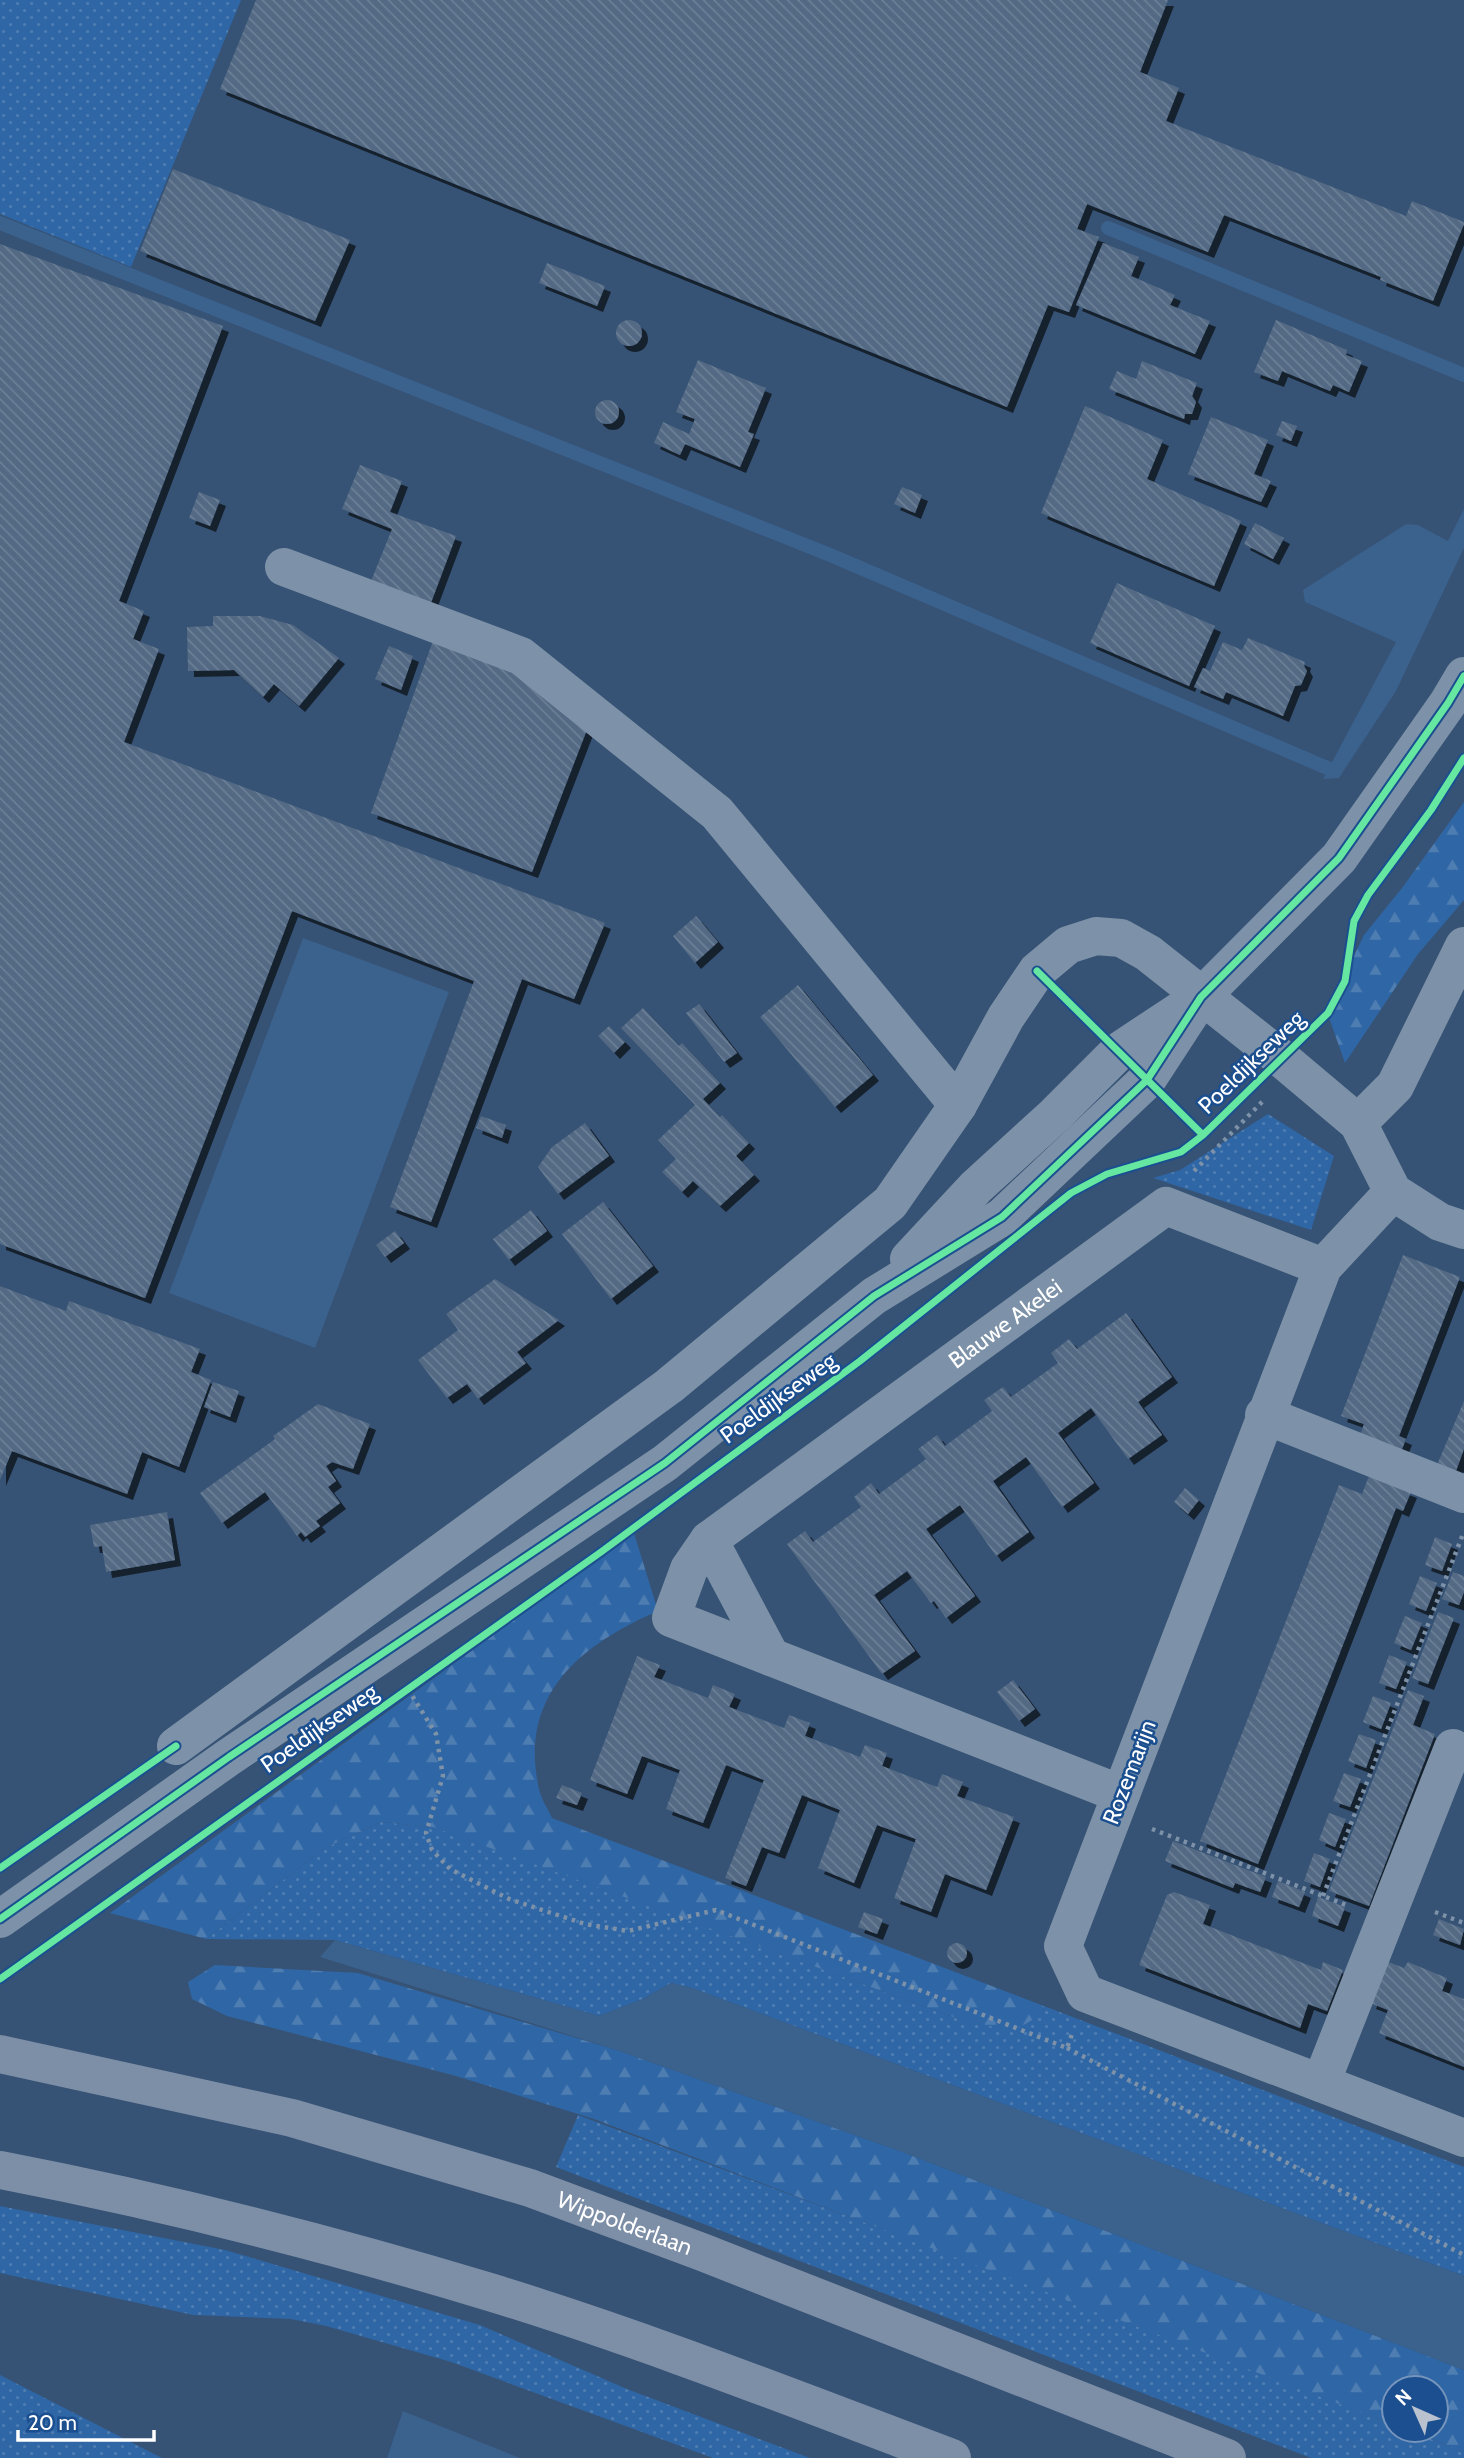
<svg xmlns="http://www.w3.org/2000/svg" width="1464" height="2458" viewBox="0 0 1464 2458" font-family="Cabin,sans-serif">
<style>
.grass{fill:url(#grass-dots)}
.forest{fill:url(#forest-firs)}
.water{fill:#3b618d}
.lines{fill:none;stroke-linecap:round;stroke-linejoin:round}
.stream{stroke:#3b618d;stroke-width:14}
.building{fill:url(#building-back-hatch);filter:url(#shadow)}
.path{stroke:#7d92a8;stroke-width:4.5;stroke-dasharray:3.5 5;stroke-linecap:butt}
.minor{stroke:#7d92a8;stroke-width:38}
.major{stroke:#7d8ea7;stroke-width:38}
.cycleway-casing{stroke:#1b4f8f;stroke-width:11}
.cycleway{stroke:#66e7a1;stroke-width:7}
.labels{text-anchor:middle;stroke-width:5;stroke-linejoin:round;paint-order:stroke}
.street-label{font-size:23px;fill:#fff;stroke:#1b4f8f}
</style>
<defs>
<pattern id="grass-dots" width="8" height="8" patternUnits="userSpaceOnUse" patternTransform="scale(1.75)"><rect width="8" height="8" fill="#2f66a5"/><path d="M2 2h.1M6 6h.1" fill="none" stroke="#4e7db2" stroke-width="1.8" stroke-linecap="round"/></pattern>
<pattern id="forest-firs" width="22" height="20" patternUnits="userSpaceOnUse" patternTransform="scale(1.75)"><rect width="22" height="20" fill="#2f66a5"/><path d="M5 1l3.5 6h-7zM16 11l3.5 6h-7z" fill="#4e7db2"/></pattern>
<pattern id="building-back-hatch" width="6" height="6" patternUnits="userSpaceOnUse" patternTransform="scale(1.75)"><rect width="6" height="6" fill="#526984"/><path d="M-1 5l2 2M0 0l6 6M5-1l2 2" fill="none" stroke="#6c8096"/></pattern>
<filter id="shadow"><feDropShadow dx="6" dy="6" stdDeviation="0" flood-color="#0009"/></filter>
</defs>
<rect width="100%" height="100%" fill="#365274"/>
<path class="grass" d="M 0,0 L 241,0 L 131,267 L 0,214 Z
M 1268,1114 L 1334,1156 L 1311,1230 L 1153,1178 L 1180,1170 Z
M 381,1822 L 434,1827 L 961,2020 L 1043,2014 L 1044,2006 L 1464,2167 L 1464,2276 L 692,1988 L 671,1983 L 643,1999 L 599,2016 L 335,1940 L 206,1939 L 325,1848 Z
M 578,2115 L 1080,2303 L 1394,2425 L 1394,2430 L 1408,2430 L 1464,2452 L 1464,2458 L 1311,2458 L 556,2167 Z
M 0,2206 L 225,2250 L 480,2325 L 627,2389 L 810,2458 L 713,2458 L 451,2362 L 326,2326 L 291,2319 L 193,2315 L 0,2273 Z
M 0,2374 L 0,2375 L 162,2458 L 0,2458 Z"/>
<path class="forest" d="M 1464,802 L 1464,900 L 1418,954 L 1345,1063 L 1327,1012 L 1364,935 L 1402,888 Z
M 634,1533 L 658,1611 C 580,1645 518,1695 539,1789 C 541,1799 548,1809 552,1818 L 1044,2006 L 1043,2014 L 1013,2031 L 961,2020 L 433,1827 L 381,1822 L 325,1848 L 206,1939 L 110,1913 Z
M 215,1965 L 358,1973 L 617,2050 L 908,2154 L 1464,2370 L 1464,2452 L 1408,2430 L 1436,2430 L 1436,2388 L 1394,2388 L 1394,2425 L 594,2119 L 456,2076 L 227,2016 L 192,1999 L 188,1982 Z"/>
<path class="water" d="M 1464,509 L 1464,548 L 1396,691 L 1339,778 L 1323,779 L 1396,642 L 1305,602 L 1303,590 L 1406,524 L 1418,525 L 1448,541 Z
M 303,938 L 449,992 L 315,1348 L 169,1293 Z
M 335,1940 L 599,2016 L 643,1999 L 671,1983 L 692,1988 L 1464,2276 L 1464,2370 L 908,2154 L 617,2050 L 320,1957 Z
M 403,2411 L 520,2458 L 387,2458 Z"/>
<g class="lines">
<path class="stream" d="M 0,223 L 835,557 L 1332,770
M 1108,228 L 1464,375"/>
</g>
<path class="building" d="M 256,0 L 1168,0 L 1140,72 L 1179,88 L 1166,121 L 1406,216 L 1412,201 L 1464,222 L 1464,224 L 1433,301 L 1380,280 L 1381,277 L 1224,215 L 1208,252 L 1087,204 L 1077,229 L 1099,237 L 1069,312 L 1048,305 L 1007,407 L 220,89 Z
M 173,169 L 350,240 L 315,321 L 140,251 Z
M 1103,243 L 1139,257 L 1131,276 L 1175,295 L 1170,305 L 1210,321 L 1195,354 L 1076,305 Z
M 0,244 L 223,326 L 119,601 L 144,611 L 133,639 L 159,649 L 124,742 L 605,923 L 574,999 L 522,979 L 431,1222 L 390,1207 L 474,981 L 292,911 L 145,1298 L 0,1244 Z
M 547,263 L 605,286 L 597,306 L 539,283 Z
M 1276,320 L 1347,350 L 1346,355 L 1362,361 L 1349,392 L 1333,385 L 1330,391 L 1282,371 L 1278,381 L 1254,372 Z
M616 333a13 13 0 1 1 26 0a13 13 0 1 1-26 0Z
M 698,360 L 766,388 L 748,432 L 754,434 L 740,467 L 685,444 L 680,455 L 654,443 L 663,422 L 689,434 L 695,419 L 676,412 Z
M 1142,361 L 1197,383 L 1192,396 L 1196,402 L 1192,414 L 1185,414 L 1184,419 L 1109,389 L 1117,371 L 1136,379 Z
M595 412a12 12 0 1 1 24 0a12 12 0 1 1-24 0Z
M 1085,406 L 1163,440 L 1147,479 L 1241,521 L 1214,586 L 1041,513 Z
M 1211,417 L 1268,440 L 1254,474 L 1271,481 L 1261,502 L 1188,474 Z
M 1282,421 L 1297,426 L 1291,441 L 1276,435 Z
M 360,465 L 402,481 L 390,512 L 456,536 L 429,608 L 369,586 L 392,529 L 342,509 Z
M 902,487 L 922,495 L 915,513 L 894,504 Z
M 199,492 L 220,500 L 210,526 L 189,518 Z
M 1255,523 L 1284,538 L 1273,559 L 1244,544 Z
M 1117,583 L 1215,626 L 1189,686 L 1090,643 Z
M 213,616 L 260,616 L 293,625 L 339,658 L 299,706 L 274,684 L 263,697 L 234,670 L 188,671 L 187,627 L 213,626 Z
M 434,638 L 511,667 L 588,727 L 532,872 L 371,813 Z
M 1248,638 L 1305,662 L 1304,666 L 1307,671 L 1301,685 L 1295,686 L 1283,716 L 1226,692 L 1223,699 L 1194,687 L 1203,668 L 1210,671 L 1223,642 L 1242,650 Z
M 389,646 L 413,656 L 401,690 L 375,679 Z
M 696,916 L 718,942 L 695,963 L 673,936 Z
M 798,985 L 873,1075 L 835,1107 L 760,1017 Z
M 699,1004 L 737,1053 L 724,1062 L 686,1013 Z
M 643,1008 L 679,1046 L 682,1043 L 720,1083 L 703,1099 L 720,1117 L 722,1115 L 749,1143 L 736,1156 L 754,1175 L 720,1206 L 693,1181 L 682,1192 L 662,1172 L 676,1159 L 658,1140 L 695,1105 L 621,1028 Z
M 609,1026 L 625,1042 L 614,1053 L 598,1036 Z
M 481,1116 L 506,1125 L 502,1138 L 476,1128 Z
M 585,1123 L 609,1156 L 558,1194 L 538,1167 L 552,1147 Z
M 603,1202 L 653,1266 L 611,1299 L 562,1234 Z
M 531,1210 L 547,1231 L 509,1260 L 493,1239 Z
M 395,1231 L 404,1243 L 385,1257 L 376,1245 Z
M 1403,1255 L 1460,1277 L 1399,1436 L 1406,1439 L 1398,1459 L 1357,1444 L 1364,1424 L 1341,1416 Z
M 495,1279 L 559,1320 L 517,1352 L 526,1363 L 478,1399 L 467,1384 L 447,1398 L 418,1360 L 458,1330 L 446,1314 Z
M 0,1286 L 66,1311 L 69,1301 L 200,1349 L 191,1372 L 211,1380 L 179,1467 L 142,1452 L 127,1494 L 12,1451 L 0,1480 Z
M 1126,1313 L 1172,1377 L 1138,1402 L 1162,1435 L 1128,1459 L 1091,1408 L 1058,1433 L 1094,1483 L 1062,1507 L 1026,1457 L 993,1481 L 1029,1532 L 996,1556 L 960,1505 L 926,1529 L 975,1596 L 946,1618 L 934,1601 L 931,1603 L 907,1571 L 874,1595 L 915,1651 L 882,1674 L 787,1544 L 805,1531 L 813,1542 L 861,1507 L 854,1497 L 871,1483 L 879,1494 L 926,1459 L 918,1449 L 937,1435 L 945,1446 L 992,1411 L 984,1400 L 1003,1387 L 1011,1397 L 1058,1363 L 1051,1353 L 1069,1339 L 1077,1349 Z
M 213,1382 L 239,1391 L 230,1417 L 204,1407 Z
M 1464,1401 L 1464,1449 L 1453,1479 L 1434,1472 Z
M 318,1404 L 370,1424 L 353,1469 L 332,1462 L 326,1466 L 336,1481 L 328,1487 L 340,1503 L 316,1521 L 320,1526 L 305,1537 L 301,1532 L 297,1536 L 265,1492 L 222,1523 L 200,1493 L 275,1439 L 273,1436 Z
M 1369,1476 L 1411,1492 L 1403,1511 L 1396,1508 L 1258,1864 L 1200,1841 L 1339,1485 L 1362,1494 Z
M 1185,1488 L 1199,1500 L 1188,1514 L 1174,1502 Z
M 167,1512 L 175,1560 L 106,1572 L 102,1546 L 94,1547 L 90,1525 Z
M 1435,1537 L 1452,1544 L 1442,1571 L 1425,1565 Z
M 1453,1572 L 1464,1576 L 1464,1592 L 1459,1605 L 1442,1599 Z
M 1420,1576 L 1437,1583 L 1426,1611 L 1409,1604 Z
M 1438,1612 L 1454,1618 L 1428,1684 L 1412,1678 Z
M 1405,1616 L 1422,1623 L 1411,1650 L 1394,1643 Z
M 1389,1655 L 1407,1662 L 1396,1689 L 1379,1683 Z
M 637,1656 L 660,1665 L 654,1677 L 708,1698 L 713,1685 L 735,1694 L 729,1707 L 784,1728 L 789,1715 L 810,1723 L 805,1736 L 860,1757 L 865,1745 L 887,1753 L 882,1766 L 937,1787 L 942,1774 L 963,1782 L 957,1796 L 1014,1817 L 986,1890 L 945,1874 L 931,1912 L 894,1898 L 916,1839 L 877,1825 L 854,1883 L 818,1868 L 840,1810 L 802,1795 L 779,1853 L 762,1847 L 746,1886 L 725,1878 L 764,1780 L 726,1765 L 703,1823 L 666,1809 L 680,1770 L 642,1756 L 627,1794 L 590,1780 Z
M 1013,1680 L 1035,1709 L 1019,1721 L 997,1692 Z
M 1408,1690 L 1424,1696 L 1413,1725 L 1435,1734 L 1369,1906 L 1329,1891 Z
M 1373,1696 L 1391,1703 L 1381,1729 L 1363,1722 Z
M 1359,1734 L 1376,1740 L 1366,1768 L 1348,1761 Z
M 1344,1773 L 1361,1779 L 1350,1807 L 1333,1801 Z
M 562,1785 L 582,1793 L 577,1805 L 556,1798 Z
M 1329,1813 L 1346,1819 L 1335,1847 L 1319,1840 Z
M 1173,1841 L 1266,1877 L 1260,1892 L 1235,1883 L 1233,1888 L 1165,1861 Z
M 1314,1853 L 1330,1859 L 1320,1887 L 1304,1881 Z
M 1278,1881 L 1305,1892 L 1299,1907 L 1272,1897 Z
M 1174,1892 L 1210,1905 L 1203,1924 L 1321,1970 L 1323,1962 L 1343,1970 L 1327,2011 L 1308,2004 L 1300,2028 L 1139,1965 L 1167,1895 Z
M 1318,1897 L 1345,1907 L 1338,1926 L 1312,1916 Z
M 864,1912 L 883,1919 L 877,1934 L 858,1927 Z
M 1439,1919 L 1464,1929 L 1460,1945 L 1433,1935 Z
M947 1953a10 10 0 1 1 20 0a10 10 0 1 1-20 0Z
M 1386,1961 L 1404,1968 L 1408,1962 L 1447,1978 L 1442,1991 L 1464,1999 L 1464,2067 L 1379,2033 L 1388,2010 L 1370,2003 Z"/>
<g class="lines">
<path class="path" d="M 1194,1171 L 1264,1100
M 408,1689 L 436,1734 L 443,1776 L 426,1833 L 432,1850 L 450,1869 L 509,1899 L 585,1924 L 628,1931 L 716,1910 L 1067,2048 L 1072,2034
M 1152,1829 L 1346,1905
M 1323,1896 L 1463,1534
M 1435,1912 L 1464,1923
M 1067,2048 L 1464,2255"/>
<g class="minor">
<path d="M 284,567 L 521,656 L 717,813 L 958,1105"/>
<path d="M 1358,1123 L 1395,1086 L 1464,946"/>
<path d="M 1393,1192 L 1323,1267 L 1063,1946 L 1085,1993 L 1464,2138"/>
<path d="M 909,1259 L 976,1187 L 1055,1115 L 1119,1051 L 1187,1006"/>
<path d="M 1264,1415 L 1464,1494"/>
<path d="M 709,1540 L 689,1569 L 671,1618 L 771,1657"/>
<path d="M 176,1746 L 669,1386 L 890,1203 L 958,1105 L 1006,1017 L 1037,971 L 1068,945 L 1096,936 L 1121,938 L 1148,953 L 1282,1059 L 1358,1123 L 1393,1192 L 1440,1222 L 1464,1230"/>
<path id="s1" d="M 1121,1794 L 771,1657 L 709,1540 L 1166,1206 L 1323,1267"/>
<path d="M 0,1919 L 229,1757 L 665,1463 L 874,1296 L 1002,1217 L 1147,1080 L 1201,997 L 1339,858 L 1448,703 L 1464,676"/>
<path d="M 1321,2083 L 1453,1748"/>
</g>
<g class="major">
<path id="s2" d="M 0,2054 L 292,2118 L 530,2188 L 702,2252 L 1227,2458"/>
<path d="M 0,2170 C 166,2202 331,2244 493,2293 C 649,2341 800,2401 952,2458"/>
</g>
<g class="cycleway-casing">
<path id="cycleway" d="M 1037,971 L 1203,1135
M 0,1868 L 176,1746
M 0,1919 L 229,1757 L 665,1463 L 874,1296 L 1002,1217 L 1147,1080 L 1201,997 L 1339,858 L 1448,703 L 1464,676
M 0,1979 L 601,1552 L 860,1361 L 1071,1193 L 1107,1174 L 1181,1152 L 1203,1135 L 1328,1013 L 1345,981 L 1354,921 L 1368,895 L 1431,810 L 1464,758"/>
</g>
<use href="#cycleway" class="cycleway"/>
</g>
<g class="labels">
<g class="street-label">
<text transform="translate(1251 1062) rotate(-44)" y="8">Poeldijkseweg</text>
<text dy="8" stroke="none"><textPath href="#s1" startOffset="875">Blauwe Akelei</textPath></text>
<text transform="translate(778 1398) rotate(-36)" y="8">Poeldijkseweg</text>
<text transform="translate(319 1728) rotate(-35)" y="8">Poeldijkseweg</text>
<text transform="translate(1129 1772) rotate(-69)" y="8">Rozemarijn</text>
<text dy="8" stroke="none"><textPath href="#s2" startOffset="648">Wippolderlaan</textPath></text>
</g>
</g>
<g transform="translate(1415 2409) rotate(315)"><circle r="33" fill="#1b4f8f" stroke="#7695bc" stroke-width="2"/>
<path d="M0-5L12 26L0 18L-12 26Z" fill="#b9c2ce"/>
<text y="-10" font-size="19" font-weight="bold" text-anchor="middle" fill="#ffffff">N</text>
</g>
<path d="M18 2430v10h136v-10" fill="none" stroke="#ffffff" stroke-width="3.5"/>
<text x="28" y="2430" font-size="21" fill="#ffffff" stroke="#1b4f8f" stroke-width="5" paint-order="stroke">20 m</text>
</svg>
